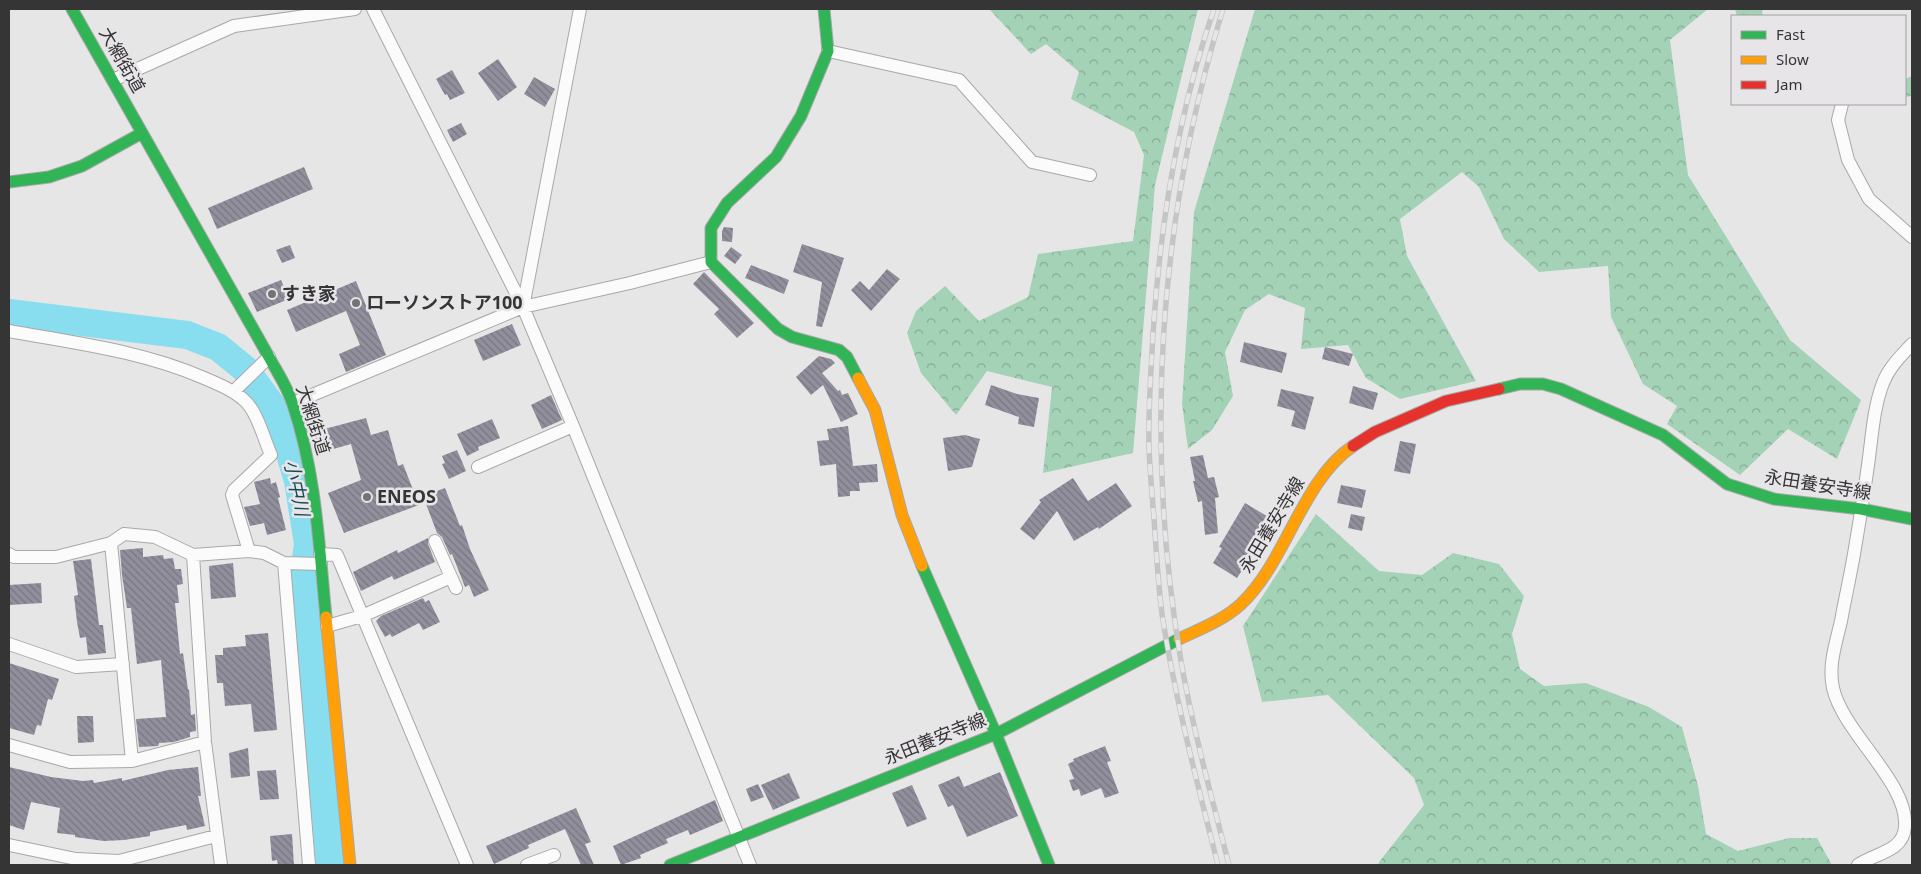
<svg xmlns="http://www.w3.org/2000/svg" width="1921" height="874" viewBox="0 0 1921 874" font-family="'Noto Sans','Noto Sans JP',sans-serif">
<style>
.forest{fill:url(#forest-crowns)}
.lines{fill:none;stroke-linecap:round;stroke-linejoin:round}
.river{stroke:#88deef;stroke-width:28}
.building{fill:url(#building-back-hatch)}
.street-casing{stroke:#a9a8a9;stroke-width:14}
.fast-casing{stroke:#a9a8a9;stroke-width:13}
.slow-casing{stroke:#a9a8a9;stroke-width:13}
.jam-casing{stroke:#a9a8a9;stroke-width:13}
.street{stroke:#fbfbfb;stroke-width:12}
.fast{stroke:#30b455;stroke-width:11}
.slow{stroke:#ff9f0a;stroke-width:11}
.jam{stroke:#e5322d;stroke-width:11}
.rail-casing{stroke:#c5c5c6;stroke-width:5.5}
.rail{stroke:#e7e5e8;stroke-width:4;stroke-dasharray:11;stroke-linecap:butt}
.poi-dot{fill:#747374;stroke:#e7e5e8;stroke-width:2}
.labels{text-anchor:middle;stroke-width:5;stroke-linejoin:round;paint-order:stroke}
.street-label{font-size:18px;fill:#363536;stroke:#e7e5e8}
.poi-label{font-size:18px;font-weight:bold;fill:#363536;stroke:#e7e5e8;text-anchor:start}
.water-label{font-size:19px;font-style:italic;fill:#154b55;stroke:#e7e5e8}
</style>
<defs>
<pattern id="forest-crowns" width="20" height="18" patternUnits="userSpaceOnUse" patternTransform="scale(1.25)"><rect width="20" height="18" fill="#a4d2b6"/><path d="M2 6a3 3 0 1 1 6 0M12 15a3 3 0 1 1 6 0" fill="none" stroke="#86ab95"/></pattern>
<pattern id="building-back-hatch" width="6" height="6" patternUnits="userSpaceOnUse" patternTransform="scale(1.25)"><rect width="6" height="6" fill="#928f9d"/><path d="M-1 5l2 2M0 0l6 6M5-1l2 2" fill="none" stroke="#787681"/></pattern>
</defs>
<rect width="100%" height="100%" fill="#e7e6e7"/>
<path class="forest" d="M 989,9 L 1198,9 L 1155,185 L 1133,453 L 1043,473 L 1052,387 L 987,371 L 956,415 L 921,373 L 907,333 L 916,311 L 945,286 L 979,321 L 1028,297 L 1038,254 L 1133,241 L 1144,155 L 1134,132 L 1071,99 L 1079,72 L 1046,44 L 1031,54 Z
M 1255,9 L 1708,9 L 1670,40 L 1688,175 L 1790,340 L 1861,400 L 1837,459 L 1788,429 L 1740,475 L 1667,424 L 1677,406 L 1643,384 L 1611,317 L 1608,266 L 1539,272 L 1504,239 L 1479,187 L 1462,172 L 1400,219 L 1407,256 L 1476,381 L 1400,399 L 1366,378 L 1348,345 L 1301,349 L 1305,308 L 1269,294 L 1245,310 L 1225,352 L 1233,396 L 1212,430 L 1188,449 L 1182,404 L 1194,212 Z
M 1735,9 L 1763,9 L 1762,13 L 1764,16 L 1737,16 Z
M 1912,76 L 1912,96 L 1905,97 L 1905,79 Z
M 1316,514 L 1379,571 L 1422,575 L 1453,553 L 1499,564 L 1524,596 L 1512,634 L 1520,669 L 1544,686 L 1586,683 L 1649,707 L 1682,727 L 1698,786 L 1706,834 L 1738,851 L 1789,838 L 1817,838 L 1832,865 L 1378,865 L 1379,862 L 1424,805 L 1414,778 L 1328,695 L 1262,702 L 1243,626 Z"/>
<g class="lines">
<path class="river" d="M 9,313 L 187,335 L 218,347 L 245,369 L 278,414 L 298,481 L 308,544 L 303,578 L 330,865"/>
</g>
<path class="building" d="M 498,59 L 517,87 L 498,101 L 478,73 Z
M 452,70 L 465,93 L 450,100 L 447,94 L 445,95 L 436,79 Z
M 534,77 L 555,89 L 545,107 L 524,94 Z
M 461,123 L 467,134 L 453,142 L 447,130 Z
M 304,167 L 313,189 L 217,229 L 208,208 Z
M 724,227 L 733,228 L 732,242 L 722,241 L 722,231 Z
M 802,244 L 844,258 L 822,327 L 816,326 L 822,282 L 793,272 Z
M 290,245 L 295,258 L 282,263 L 276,250 Z
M 731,247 L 742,255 L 735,264 L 724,256 Z
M 751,265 L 789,280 L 784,294 L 745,278 Z
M 887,269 L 900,279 L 871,311 L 851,290 L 860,281 L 869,290 Z
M 704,272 L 754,323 L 737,338 L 714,314 L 719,309 L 693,284 Z
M 281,280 L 289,299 L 257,312 L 248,293 Z
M 356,281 L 386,355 L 346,372 L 339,354 L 360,345 L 346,311 L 296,332 L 287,310 Z
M 512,324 L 521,345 L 483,361 L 474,340 Z
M 1244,342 L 1287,353 L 1282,373 L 1240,362 Z
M 1325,347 L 1353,354 L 1349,366 L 1322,359 Z
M 819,356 L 831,359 L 835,363 L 822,373 L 838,391 L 840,390 L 842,395 L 848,393 L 858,414 L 841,422 L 823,385 L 811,395 L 796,377 Z
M 991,385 L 1017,394 L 1039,398 L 1034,427 L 1018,424 L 1019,417 L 985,405 Z
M 1353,386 L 1378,393 L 1373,410 L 1349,403 Z
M 1281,389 L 1314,397 L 1305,430 L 1291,426 L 1295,411 L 1277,406 Z
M 551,395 L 562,420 L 542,429 L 531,405 Z
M 366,418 L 371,435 L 388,430 L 398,466 L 403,464 L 419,505 L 344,533 L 328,493 L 361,480 L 351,444 L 319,453 L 313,432 Z
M 492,419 L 500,438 L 478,447 L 479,450 L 467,456 L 457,434 Z
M 848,426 L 853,466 L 877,464 L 878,482 L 859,483 L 860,491 L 850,491 L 850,496 L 838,497 L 836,464 L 820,466 L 817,441 L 829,440 L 827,429 Z
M 965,435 L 980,439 L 972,467 L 948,471 L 943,438 Z
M 1400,441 L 1416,444 L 1410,474 L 1394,471 Z
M 457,450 L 466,471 L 449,479 L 442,464 L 445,463 L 442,456 Z
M 1203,455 L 1208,478 L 1214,477 L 1219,497 L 1215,498 L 1218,533 L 1205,535 L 1202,501 L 1198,502 L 1193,481 L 1195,481 L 1190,457 Z
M 270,478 L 271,484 L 276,482 L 280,497 L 278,498 L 286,530 L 267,535 L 264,523 L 250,526 L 244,507 L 260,504 L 254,482 Z
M 1073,478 L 1088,501 L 1116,483 L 1132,506 L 1099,529 L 1098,527 L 1074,541 L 1057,511 L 1034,540 L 1020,529 L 1041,502 L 1039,500 Z
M 1341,485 L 1366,490 L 1362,508 L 1337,503 Z
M 445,488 L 460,526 L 462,525 L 470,549 L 489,590 L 474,597 L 469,585 L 465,587 L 452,554 L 450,555 L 442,537 L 437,533 L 423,496 Z
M 1245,503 L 1270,518 L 1257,541 L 1260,543 L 1237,578 L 1213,563 L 1222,548 L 1219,547 Z
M 1351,514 L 1365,517 L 1362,531 L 1348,528 Z
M 428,538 L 428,544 L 435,562 L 394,580 L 392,576 L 361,591 L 353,572 L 397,550 L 398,553 Z
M 143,548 L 143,557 L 163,555 L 164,559 L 173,558 L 175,569 L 181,569 L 183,584 L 177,585 L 179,603 L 175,603 L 180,654 L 183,653 L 188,690 L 189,689 L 191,715 L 195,714 L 196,731 L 190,732 L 190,737 L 174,742 L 159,743 L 158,746 L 139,747 L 136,719 L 166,717 L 161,660 L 137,664 L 131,608 L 127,608 L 122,575 L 120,550 Z
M 91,559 L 99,625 L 103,625 L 106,653 L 88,655 L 86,637 L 80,638 L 77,622 L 74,596 L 78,595 L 73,561 Z
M 233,563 L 236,597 L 211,599 L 209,566 Z
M 41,583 L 42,603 L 9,605 L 9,585 Z
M 423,598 L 425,602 L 429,600 L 440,622 L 423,630 L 419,623 L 392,637 L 390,634 L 385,637 L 376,621 L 381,616 Z
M 268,633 L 277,730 L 254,732 L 251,704 L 225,706 L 223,683 L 217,683 L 215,655 L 223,655 L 223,648 L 246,646 L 245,635 Z
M 9,663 L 59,679 L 52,700 L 48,699 L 41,726 L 37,725 L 34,735 L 9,728 Z
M 77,716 L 93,716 L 94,742 L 78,743 Z
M 1105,746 L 1111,761 L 1107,762 L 1119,793 L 1105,798 L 1101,788 L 1081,796 L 1079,789 L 1073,791 L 1069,780 L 1074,779 L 1068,764 L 1074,761 L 1073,759 Z
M 248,748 L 250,776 L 231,778 L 229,753 Z
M 9,767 L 51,777 L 83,781 L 93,780 L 94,783 L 122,778 L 122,781 L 168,770 L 198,767 L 201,796 L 198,796 L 205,826 L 187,830 L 186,825 L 150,832 L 150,836 L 124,840 L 104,841 L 75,837 L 75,835 L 57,833 L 60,808 L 31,802 L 24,830 L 9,825 Z
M 276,770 L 279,799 L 260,800 L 257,771 Z
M 1000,772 L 1018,816 L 967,837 L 953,805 L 948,807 L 938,785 L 959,776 L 964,787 Z
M 789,773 L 800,798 L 773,810 L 761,785 Z
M 758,784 L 764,797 L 751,802 L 746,789 Z
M 912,785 L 927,819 L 907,827 L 892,793 Z
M 715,800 L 723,821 L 690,835 L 688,830 L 666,839 L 668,843 L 640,855 L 641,858 L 621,865 L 613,846 Z
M 576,808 L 591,842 L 585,844 L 594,865 L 581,865 L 565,829 L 528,845 L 529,848 L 494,864 L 486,846 Z
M 292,834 L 294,865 L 278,865 L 277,860 L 272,861 L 270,836 Z"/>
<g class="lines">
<g class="street-casing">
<path id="street" d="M 373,9 L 523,307 L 573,426 L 750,865
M 828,51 L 959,80 L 1032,162 L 1090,175
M 113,80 L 234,26 L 355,9
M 1842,104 L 1838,120 L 1848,160 L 1869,199 L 1912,237
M 523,307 L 580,9
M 9,331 C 75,343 142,351 204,378 C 218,384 233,390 244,400 C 257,411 264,439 271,455 L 234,490 L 232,495 L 249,551
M 233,392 L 269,357
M 293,403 L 523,307 L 630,283 L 711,262
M 478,467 L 573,426
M 435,541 L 456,588
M 111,543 L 132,761
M 9,554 L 14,557 L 56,557 L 111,543 L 124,534 L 155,537 L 193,555 L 249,551 L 264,553 L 284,563 L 321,564
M 320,554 L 337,555 L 467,865
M 193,555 L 205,742 L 221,865
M 284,563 L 309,865
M 327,626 L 362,616 L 451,577
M 9,644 L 76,667 L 123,664
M 9,745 L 70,762 L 132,761 L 205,742
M 9,845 L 76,859 L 119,861 L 216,836
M 527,865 L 554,855
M 1858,865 C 1875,853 1903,852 1905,827 C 1909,783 1843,733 1833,688 C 1828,665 1836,643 1841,621 C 1845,599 1850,577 1854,554 C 1859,524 1864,495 1868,465 C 1872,438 1873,409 1883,383 C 1889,367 1901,356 1912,344"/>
</g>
<g class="fast-casing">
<path id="fast" d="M 72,9 L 269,357 C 277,372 288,388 293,405 C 316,473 319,546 326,617
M 824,9 L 828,51 L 801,116 L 776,157 L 727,203 L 711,228 L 711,262 L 778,329 L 792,337 L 839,350 L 847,357 L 858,378
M 9,182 L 49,177 L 82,166 L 142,133
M 1499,389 L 1520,384 L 1543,384 L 1561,389 L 1663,435 L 1727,484 L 1774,499 L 1861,509 L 1912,519
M 922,566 L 996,734 L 1049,865
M 670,865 L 996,734 L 1179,639"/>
</g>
<g class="slow-casing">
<path id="slow" d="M 858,378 L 875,410 L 902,515 L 922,566
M 326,617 L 350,865
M 1179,639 C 1200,629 1224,620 1241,604 C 1286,562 1302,480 1353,446"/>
</g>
<g class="jam-casing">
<path id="jam" d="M 1353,446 L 1375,432 L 1446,401 L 1499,389"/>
</g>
<use href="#street" class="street"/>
<use href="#fast" class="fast"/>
<use href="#slow" class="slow"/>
<use href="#jam" class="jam"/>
<g class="rail-casing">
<path id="rail" d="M 1214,9 C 1178,114 1160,224 1153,334 C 1151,372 1148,410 1149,448 C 1150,471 1152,495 1154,518 C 1156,550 1158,582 1162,614 C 1175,699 1197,782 1218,865
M 1223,9 C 1158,221 1144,442 1181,661 C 1193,730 1212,798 1229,865"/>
</g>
<use href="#rail" class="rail"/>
</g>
<g class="poi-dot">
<circle cx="272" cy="294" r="5"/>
<circle cx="356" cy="303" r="5"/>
<circle cx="367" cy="497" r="5"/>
</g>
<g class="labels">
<g class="street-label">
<text transform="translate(122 60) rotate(60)" y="6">大網街道</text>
<text transform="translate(313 420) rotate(72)" y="6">大網街道</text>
<text transform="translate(1818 485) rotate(9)" y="6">永田養安寺線</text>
<text transform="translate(1272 525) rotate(-59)" y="6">永田養安寺線</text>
<text transform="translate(935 739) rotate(-22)" y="6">永田養安寺線</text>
</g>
<g class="poi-label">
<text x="282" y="300">すき家</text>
<text x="366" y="309">ローソンストア100</text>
<text x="377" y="503">ENEOS</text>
</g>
<g class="water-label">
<text transform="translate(297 488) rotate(78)" y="7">小中川</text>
</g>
</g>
<rect width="1921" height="874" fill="none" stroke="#363536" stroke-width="20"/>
<rect x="1731" y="15" width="175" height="90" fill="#e7e5e8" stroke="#a09fa1"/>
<rect x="1741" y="31" width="25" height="8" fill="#30b455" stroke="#a09fa1"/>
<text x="1776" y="40" font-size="15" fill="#363536">Fast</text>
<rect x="1741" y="56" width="25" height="8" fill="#ff9f0a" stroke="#a09fa1"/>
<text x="1776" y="65" font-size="15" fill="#363536">Slow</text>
<rect x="1741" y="81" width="25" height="8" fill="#e5322d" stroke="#a09fa1"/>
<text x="1776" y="90" font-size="15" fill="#363536">Jam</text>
</svg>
